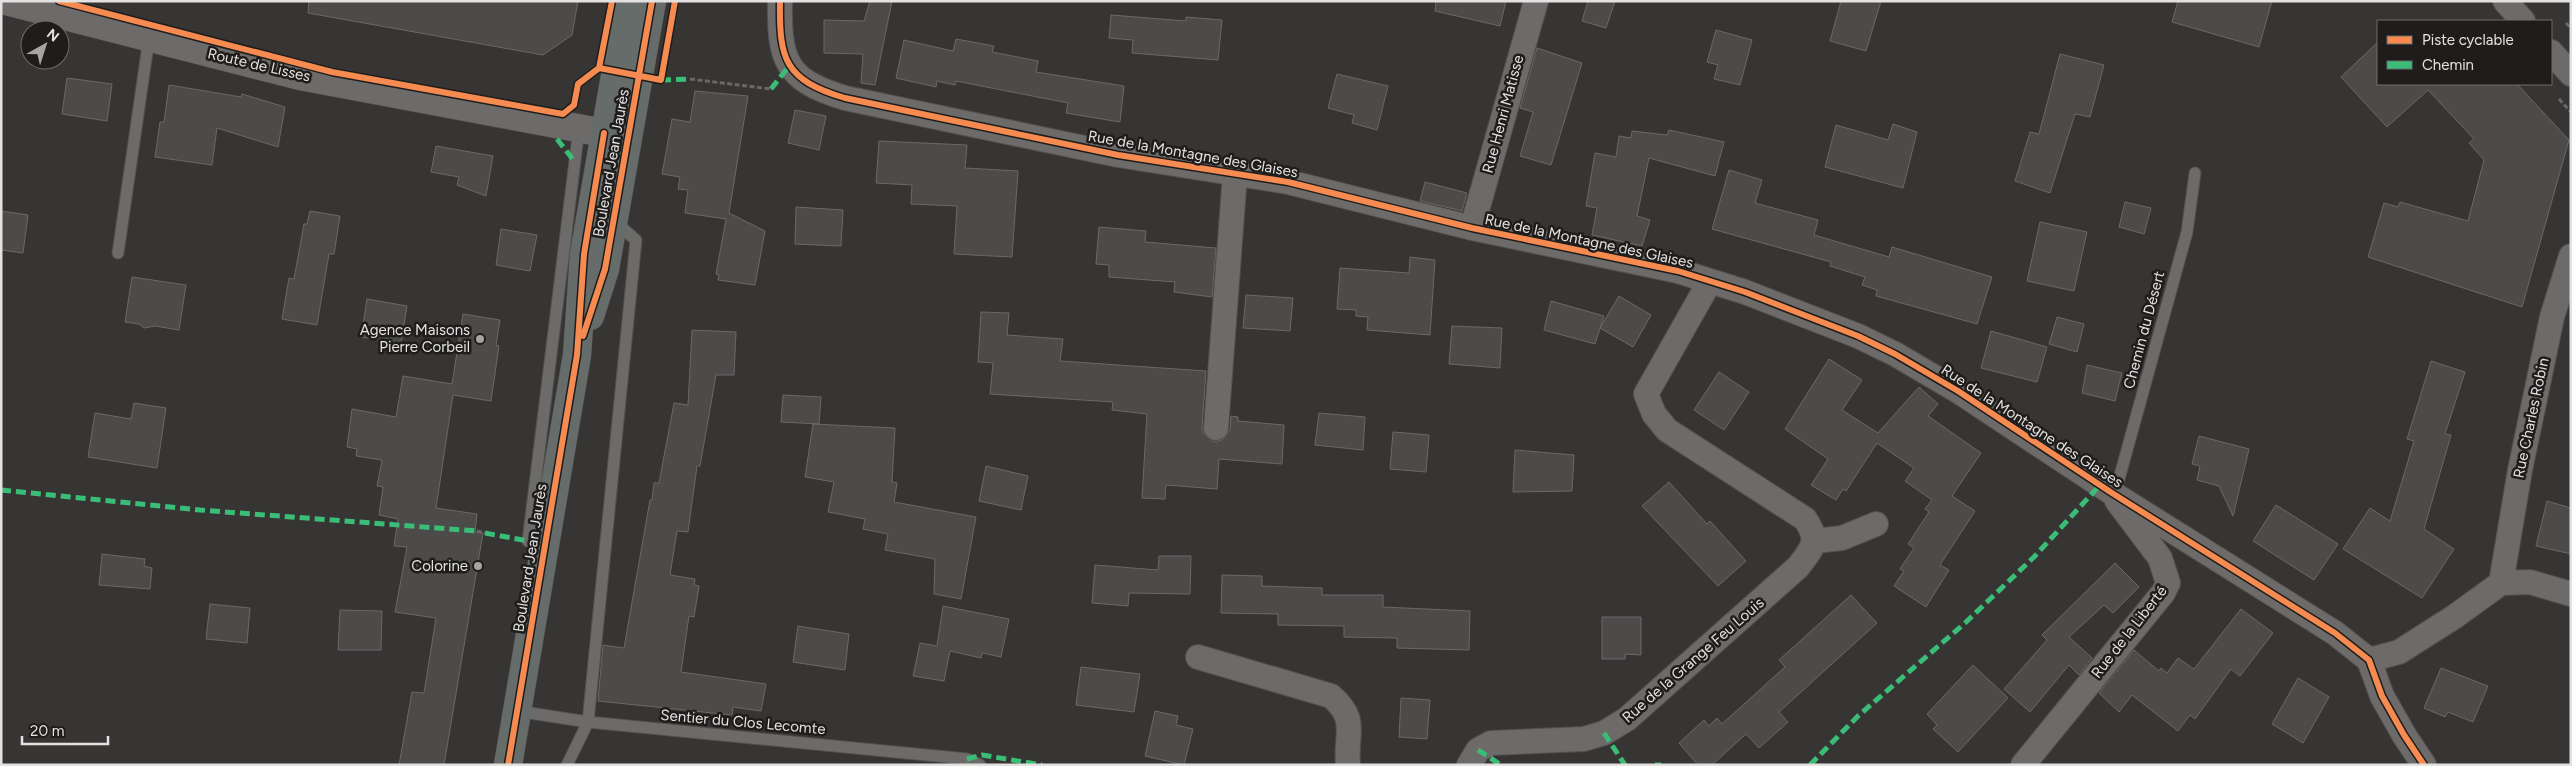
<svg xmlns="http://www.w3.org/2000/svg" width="2572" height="766" viewBox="0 0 2572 766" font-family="Figtree,sans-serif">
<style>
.building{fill:#4c4b4a;stroke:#6a6968}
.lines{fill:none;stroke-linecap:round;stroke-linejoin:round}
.service-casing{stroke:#525150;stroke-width:13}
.minor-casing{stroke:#525150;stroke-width:26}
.tertiary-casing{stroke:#525150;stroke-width:29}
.primary-casing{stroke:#525150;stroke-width:29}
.path{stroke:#696867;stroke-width:3;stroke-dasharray:5 2.5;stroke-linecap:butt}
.service{stroke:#6d6b6a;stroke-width:11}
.minor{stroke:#6d6b6a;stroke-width:24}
.tertiary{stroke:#6d6b6a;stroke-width:28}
.primary{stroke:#656c69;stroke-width:28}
.quiet{stroke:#3abd76;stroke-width:5;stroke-dasharray:10 5;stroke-linecap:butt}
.cycleway-casing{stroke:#1e1d1c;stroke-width:9}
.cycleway{stroke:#f68b52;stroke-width:6}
.poi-dot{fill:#a7a5a4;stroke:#1e1d1c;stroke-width:2}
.labels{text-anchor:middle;stroke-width:5;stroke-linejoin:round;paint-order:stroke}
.street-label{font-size:15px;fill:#e4e2e1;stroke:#1e1d1c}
.poi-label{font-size:15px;fill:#e4e2e1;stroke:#1e1d1c;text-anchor:end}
</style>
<rect width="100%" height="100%" fill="#373534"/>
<path class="building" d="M 309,1 L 578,1 L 572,35 L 543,55 L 308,13 Z
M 870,1 L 892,1 L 875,85 L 861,83 L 863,54 L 824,53 L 824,20 L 864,21 Z
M 1436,1 L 1506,1 L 1500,26 L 1435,11 Z
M 1588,1 L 1615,1 L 1606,28 L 1582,21 Z
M 1841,1 L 1881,1 L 1866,51 L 1830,41 Z
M 2178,1 L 2272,1 L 2259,47 L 2172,22 Z
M 1111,15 L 1186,21 L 1186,17 L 1222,20 L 1218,60 L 1132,53 L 1133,40 L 1109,38 Z
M 1716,30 L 1752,40 L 1740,85 L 1714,79 L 1718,65 L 1707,62 Z
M 956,39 L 994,46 L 992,52 L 1038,61 L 1036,72 L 1124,86 L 1120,122 L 1066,113 L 1068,103 L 956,81 L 955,85 L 937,81 L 936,87 L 896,78 L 904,40 L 953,51 Z
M 2378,42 L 2378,84 L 2517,84 L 2569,140 L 2522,307 L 2368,257 L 2384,203 L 2398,207 L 2400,202 L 2468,221 L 2484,160 L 2469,143 L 2474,139 L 2428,90 L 2387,127 L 2341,77 Z
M 1537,48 L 1582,63 L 1551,165 L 1520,156 L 1533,112 L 1520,108 Z
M 2060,54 L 2104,65 L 2090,117 L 2075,114 L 2050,193 L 2015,181 L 2030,132 L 2039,134 Z
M 1337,74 L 1388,86 L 1377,130 L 1352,123 L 1354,115 L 1328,108 Z
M 67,78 L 112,84 L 107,121 L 62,114 Z
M 169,85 L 241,97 L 242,94 L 285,107 L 278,147 L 217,128 L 212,165 L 155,157 L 160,122 L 164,122 Z
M 695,91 L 748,96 L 729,213 L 765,231 L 755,285 L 718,280 L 719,275 L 716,274 L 726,219 L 685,213 L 688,190 L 678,189 L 680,177 L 662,174 L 672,119 L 690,122 Z
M 795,110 L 826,116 L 819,150 L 788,143 Z
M 1893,124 L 1917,132 L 1903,188 L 1825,167 L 1836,125 L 1888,140 Z
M 1669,130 L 1724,142 L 1715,176 L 1649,158 L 1637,216 L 1650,220 L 1642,246 L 1592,235 L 1597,208 L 1586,206 L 1595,153 L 1616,157 L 1619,136 L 1631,138 L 1632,131 L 1667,135 Z
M 879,141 L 967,145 L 965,168 L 1018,171 L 1012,257 L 954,254 L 957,206 L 911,204 L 912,185 L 876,183 Z
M 436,146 L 493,156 L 486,196 L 457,185 L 459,177 L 431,172 Z
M 1729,170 L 1762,180 L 1755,203 L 1818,220 L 1814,235 L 1889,257 L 1892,247 L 1992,277 L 1977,324 L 1876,296 L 1877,290 L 1862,285 L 1865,277 L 1830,266 L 1831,262 L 1712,229 Z
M 1425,182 L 1467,193 L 1462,211 L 1420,201 Z
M 2125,202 L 2151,208 L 2144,234 L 2119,227 Z
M 796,207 L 843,210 L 841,246 L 795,244 Z
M 1,211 L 28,215 L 23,253 L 1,250 Z
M 310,211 L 340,216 L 334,254 L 329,254 L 317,325 L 282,319 L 289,278 L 294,279 L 304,224 L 307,224 Z
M 2040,222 L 2087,232 L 2074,291 L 2027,281 Z
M 1099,227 L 1146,231 L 1145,242 L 1216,248 L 1212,297 L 1174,292 L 1175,282 L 1109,277 L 1109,265 L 1096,264 Z
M 501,229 L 537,235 L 530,271 L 496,265 Z
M 1410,257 L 1435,260 L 1430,335 L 1367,330 L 1368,317 L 1356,316 L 1356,310 L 1337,309 L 1340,268 L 1409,273 Z
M 132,277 L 186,285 L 179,330 L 155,326 L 144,328 L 139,324 L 125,322 Z
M 1246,295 L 1293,298 L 1290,331 L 1243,328 Z
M 1619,296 L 1651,315 L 1633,347 L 1600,328 Z
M 367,299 L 407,306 L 401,343 L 361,337 Z
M 1551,301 L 1604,316 L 1595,344 L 1544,330 Z
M 981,312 L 1009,313 L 1007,335 L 1063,339 L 1060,361 L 1206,371 L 1202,427 L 1204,434 L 1214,442 L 1222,440 L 1230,430 L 1231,416 L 1238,417 L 1238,421 L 1284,425 L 1282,464 L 1219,459 L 1217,489 L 1166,485 L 1165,499 L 1142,498 L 1147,414 L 1112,410 L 1113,402 L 990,394 L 993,363 L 978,362 Z
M 463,314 L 500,320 L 496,345 L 499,346 L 491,401 L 453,395 L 436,508 L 477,514 L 475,532 L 483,533 L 444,765 L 399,765 L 412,692 L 424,693 L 436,618 L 395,612 L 407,547 L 394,546 L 398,519 L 379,515 L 383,487 L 377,486 L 382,460 L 356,456 L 357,449 L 347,447 L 352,409 L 396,417 L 403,376 L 452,384 Z
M 2057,317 L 2084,324 L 2077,352 L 2049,344 Z
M 1452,326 L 1502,328 L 1500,368 L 1449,364 Z
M 692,330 L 736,332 L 734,375 L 716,375 L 700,466 L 697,466 L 688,532 L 677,531 L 670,575 L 695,579 L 694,585 L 699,586 L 694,617 L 689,616 L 681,672 L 766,684 L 761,711 L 733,707 L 732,715 L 598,701 L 603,645 L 624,648 L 650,500 L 652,500 L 654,483 L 659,483 L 674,403 L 688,405 Z
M 1991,331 L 2047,347 L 2037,382 L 1981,368 Z
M 1829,359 L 1862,380 L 1842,410 L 1878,433 L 1919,387 L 1938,404 L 1928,416 L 1981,453 L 1952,496 L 1975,511 L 1940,565 L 1949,570 L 1926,607 L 1894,586 L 1904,571 L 1900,569 L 1914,548 L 1908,544 L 1929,512 L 1925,509 L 1932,500 L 1905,481 L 1914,468 L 1877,443 L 1846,491 L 1843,489 L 1836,500 L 1811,485 L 1828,459 L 1785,429 Z
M 2431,361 L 2465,372 L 2445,434 L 2451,435 L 2424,529 L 2454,549 L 2422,598 L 2343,549 L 2370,508 L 2390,521 L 2414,441 L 2407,439 Z
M 2087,365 L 2122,373 L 2115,401 L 2082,393 Z
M 1719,372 L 1749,392 L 1724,430 L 1694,410 Z
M 783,395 L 821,397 L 819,424 L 781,422 Z
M 134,403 L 166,408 L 157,468 L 88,457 L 95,413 L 131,419 Z
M 1319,413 L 1365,417 L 1363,450 L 1315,445 Z
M 813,424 L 895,428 L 892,482 L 897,483 L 894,502 L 976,517 L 961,599 L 934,594 L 935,559 L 885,550 L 888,534 L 863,529 L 865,519 L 828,512 L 834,482 L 805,477 Z
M 1393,432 L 1429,435 L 1426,472 L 1390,469 Z
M 2199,436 L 2249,449 L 2233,516 L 2219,486 L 2197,480 L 2200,466 L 2192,464 Z
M 1515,450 L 1574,455 L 1572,491 L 1513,492 Z
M 986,466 L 1028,476 L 1021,510 L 979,501 Z
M 1669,482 L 1707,524 L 1710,521 L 1746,561 L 1718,586 L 1642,506 Z
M 2547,501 L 2571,508 L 2571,554 L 2536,546 Z
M 2276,505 L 2338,544 L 2314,580 L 2253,541 Z
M 102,554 L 145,559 L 144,566 L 152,568 L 150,589 L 99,585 Z
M 1159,556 L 1191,556 L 1190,594 L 1129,593 L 1128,606 L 1092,603 L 1095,565 L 1158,570 Z
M 2115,563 L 2139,587 L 2113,613 L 2104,605 L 2069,637 L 2092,658 L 2079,675 L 2069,665 L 2030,712 L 2004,689 L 2047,640 L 2042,635 Z
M 1222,575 L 1262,576 L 1262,586 L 1322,588 L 1322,595 L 1383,595 L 1383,607 L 1470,611 L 1469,650 L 1397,648 L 1397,638 L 1344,637 L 1344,626 L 1278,625 L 1278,614 L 1221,613 Z
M 1851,595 L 1877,623 L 1779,712 L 1788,722 L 1759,748 L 1746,734 L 1712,765 L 1698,765 L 1679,743 L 1704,720 L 1709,726 L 1717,718 L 1722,724 L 1785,667 L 1779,660 Z
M 210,604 L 250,608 L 247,643 L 206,639 Z
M 943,606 L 1009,619 L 1001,657 L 982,653 L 981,658 L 950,651 L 944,681 L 913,676 L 920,643 L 937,646 Z
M 2241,609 L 2273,633 L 2240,676 L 2231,669 L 2195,719 L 2190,715 L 2178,731 L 2132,695 L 2119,712 L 2099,693 L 2134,650 L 2159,671 L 2161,668 L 2167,673 L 2178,658 L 2194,669 Z
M 340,610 L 382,611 L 381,650 L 338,650 Z
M 1602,617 L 1641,617 L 1641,655 L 1625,654 L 1625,659 L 1602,659 Z
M 798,626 L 849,634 L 845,670 L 793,662 Z
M 1973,665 L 2008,698 L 1958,752 L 1933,729 L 1937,725 L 1927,714 Z
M 1081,667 L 1140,674 L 1134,712 L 1076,705 Z
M 2441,668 L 2488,686 L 2473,722 L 2448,712 L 2445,717 L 2424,708 Z
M 2298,678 L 2329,697 L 2303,743 L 2272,724 Z
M 1401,698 L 1430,700 L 1427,739 L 1399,737 Z
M 1155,711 L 1178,716 L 1176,725 L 1193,729 L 1184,765 L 1145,756 Z"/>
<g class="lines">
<g class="service-casing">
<path id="service" d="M 118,253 L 149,38
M 2112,493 L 2119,479 L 2187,232 L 2195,173
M 528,541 L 579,128
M 517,711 L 588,722 L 967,759 L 980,765
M 567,765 L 588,722 L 636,240 L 614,221"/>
</g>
<g class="minor-casing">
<path id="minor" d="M 780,1 C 779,60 785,80 845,98 L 1118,155 L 1288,182 L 1472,228 L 1678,271 L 1745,292 L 1858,336 L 1895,354 L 1958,391 L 2112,493 L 2335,633 L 2369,660 L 2382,696 L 2404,735 L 2424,765
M 2505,1 L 2523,21
M 2551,52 L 2571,74
M 1472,228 L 1536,1
M 1216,428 L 1235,174
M 1815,541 L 1842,538 L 1876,524
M 2501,583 L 2520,470 L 2552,317 L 2571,256
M 1198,657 L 1331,696 C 1359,720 1345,733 1348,765
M 2369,660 L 2399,652 L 2454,617 L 2501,583 L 2530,582 L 2571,594
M 1469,765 L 1478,750 L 1491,743 L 1584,739 L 1604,733 L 1627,719 L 1798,567 C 1813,548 1820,540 1805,519 L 1667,430 L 1654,414 L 1646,394 L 1710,281
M 2023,765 L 2163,593 L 2168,583 L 2160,558 L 2117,501"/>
</g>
<g class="tertiary-casing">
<path id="tertiary" d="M 6,1 L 300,76 L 604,133"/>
</g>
<g class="primary-casing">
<path id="primary" d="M 590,316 L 605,269 L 652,1
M 508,765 L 577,355 L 584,254 L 628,1"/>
</g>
<path class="path" d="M 2566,23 L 2571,28
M 690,79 L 771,89
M 2559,99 L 2571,112
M 477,531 L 485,533"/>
<use href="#service" class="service"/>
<use href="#minor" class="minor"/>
<use href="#tertiary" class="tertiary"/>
<use href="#primary" class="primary"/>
<path class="quiet" d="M 661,80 L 690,79
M 771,89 L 790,65
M 557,139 L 575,162
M 1,490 L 200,510 L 477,531
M 485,533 L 544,544
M 1604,733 L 1625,765
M 1478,750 L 1501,765
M 967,759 L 982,755 L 1042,765
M 1655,765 L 1661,765
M 1810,765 L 1858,716 L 1965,623 L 2034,557 L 2100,485"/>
<g class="cycleway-casing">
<path id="cycleway" d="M 59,1 L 332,72 L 563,114 L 574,105 L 578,84 L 599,68 L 612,1
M 780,1 C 779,60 785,80 845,98 L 1118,155 L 1288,182 L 1472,228 L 1678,271 L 1745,292 L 1858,336 L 1895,354 L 1958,391 L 2112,493 L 2335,633 L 2369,660 L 2382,696 L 2404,735 L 2424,765
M 599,68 L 661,80 L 675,1
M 583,336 L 605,269 L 652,1
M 508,765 L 577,355 L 584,254 L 604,133"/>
</g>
<use href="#cycleway" class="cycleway"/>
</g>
<g class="poi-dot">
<circle cx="480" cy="339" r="5"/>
<circle cx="478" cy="566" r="5"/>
</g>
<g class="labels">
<g class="street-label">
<text transform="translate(259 65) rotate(13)" y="5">Route de Lisses</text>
<text transform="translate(1503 114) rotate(-75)" y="5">Rue Henri Matisse</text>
<text transform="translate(1193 154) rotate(10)" y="5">Rue de la Montagne des Glaises</text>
<text transform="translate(611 163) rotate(-80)" y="5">Boulevard Jean Jaurès</text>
<text transform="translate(1589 241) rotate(12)" y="5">Rue de la Montagne des Glaises</text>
<text transform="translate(2144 330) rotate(-75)" y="5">Chemin du Désert</text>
<text transform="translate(2531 418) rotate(-78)" y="5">Rue Charles Robin</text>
<text transform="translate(2032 426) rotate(33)" y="5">Rue de la Montagne des Glaises</text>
<text transform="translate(530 558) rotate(-81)" y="5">Boulevard Jean Jaurès</text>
<text transform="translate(2129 632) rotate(-52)" y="5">Rue de la Liberté</text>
<text transform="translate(1693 660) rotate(-41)" y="5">Rue de la Grange Feu Louis</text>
<text transform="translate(743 722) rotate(5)" y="5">Sentier du Clos Lecomte</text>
</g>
<g class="poi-label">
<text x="470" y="335">Agence Maisons<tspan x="470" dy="17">Pierre Corbeil</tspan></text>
<text x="468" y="571">Colorine</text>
</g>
</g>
<rect width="2572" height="766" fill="none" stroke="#e4e2e1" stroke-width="5"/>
<rect x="2377" y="20" width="175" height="65" fill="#1e1d1c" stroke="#6d6c6b"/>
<rect x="2387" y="36" width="25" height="8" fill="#f68b52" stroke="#6d6c6b"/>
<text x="2422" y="45" font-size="15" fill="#e4e2e1">Piste cyclable</text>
<rect x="2387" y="61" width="25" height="8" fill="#3abd76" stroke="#6d6c6b"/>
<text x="2422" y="70" font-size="15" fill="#e4e2e1">Chemin</text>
<g transform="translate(45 45) rotate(39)"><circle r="24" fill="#1e1d1c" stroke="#6d6c6b"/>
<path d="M0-4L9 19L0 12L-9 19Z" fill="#a7a5a4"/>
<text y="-8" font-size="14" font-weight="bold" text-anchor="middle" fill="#e4e2e1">N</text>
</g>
<path d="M22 736v8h86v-8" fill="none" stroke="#e4e2e1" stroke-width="2.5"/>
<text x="30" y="736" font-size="15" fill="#e4e2e1" stroke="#1e1d1c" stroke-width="4" paint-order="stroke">20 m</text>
</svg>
